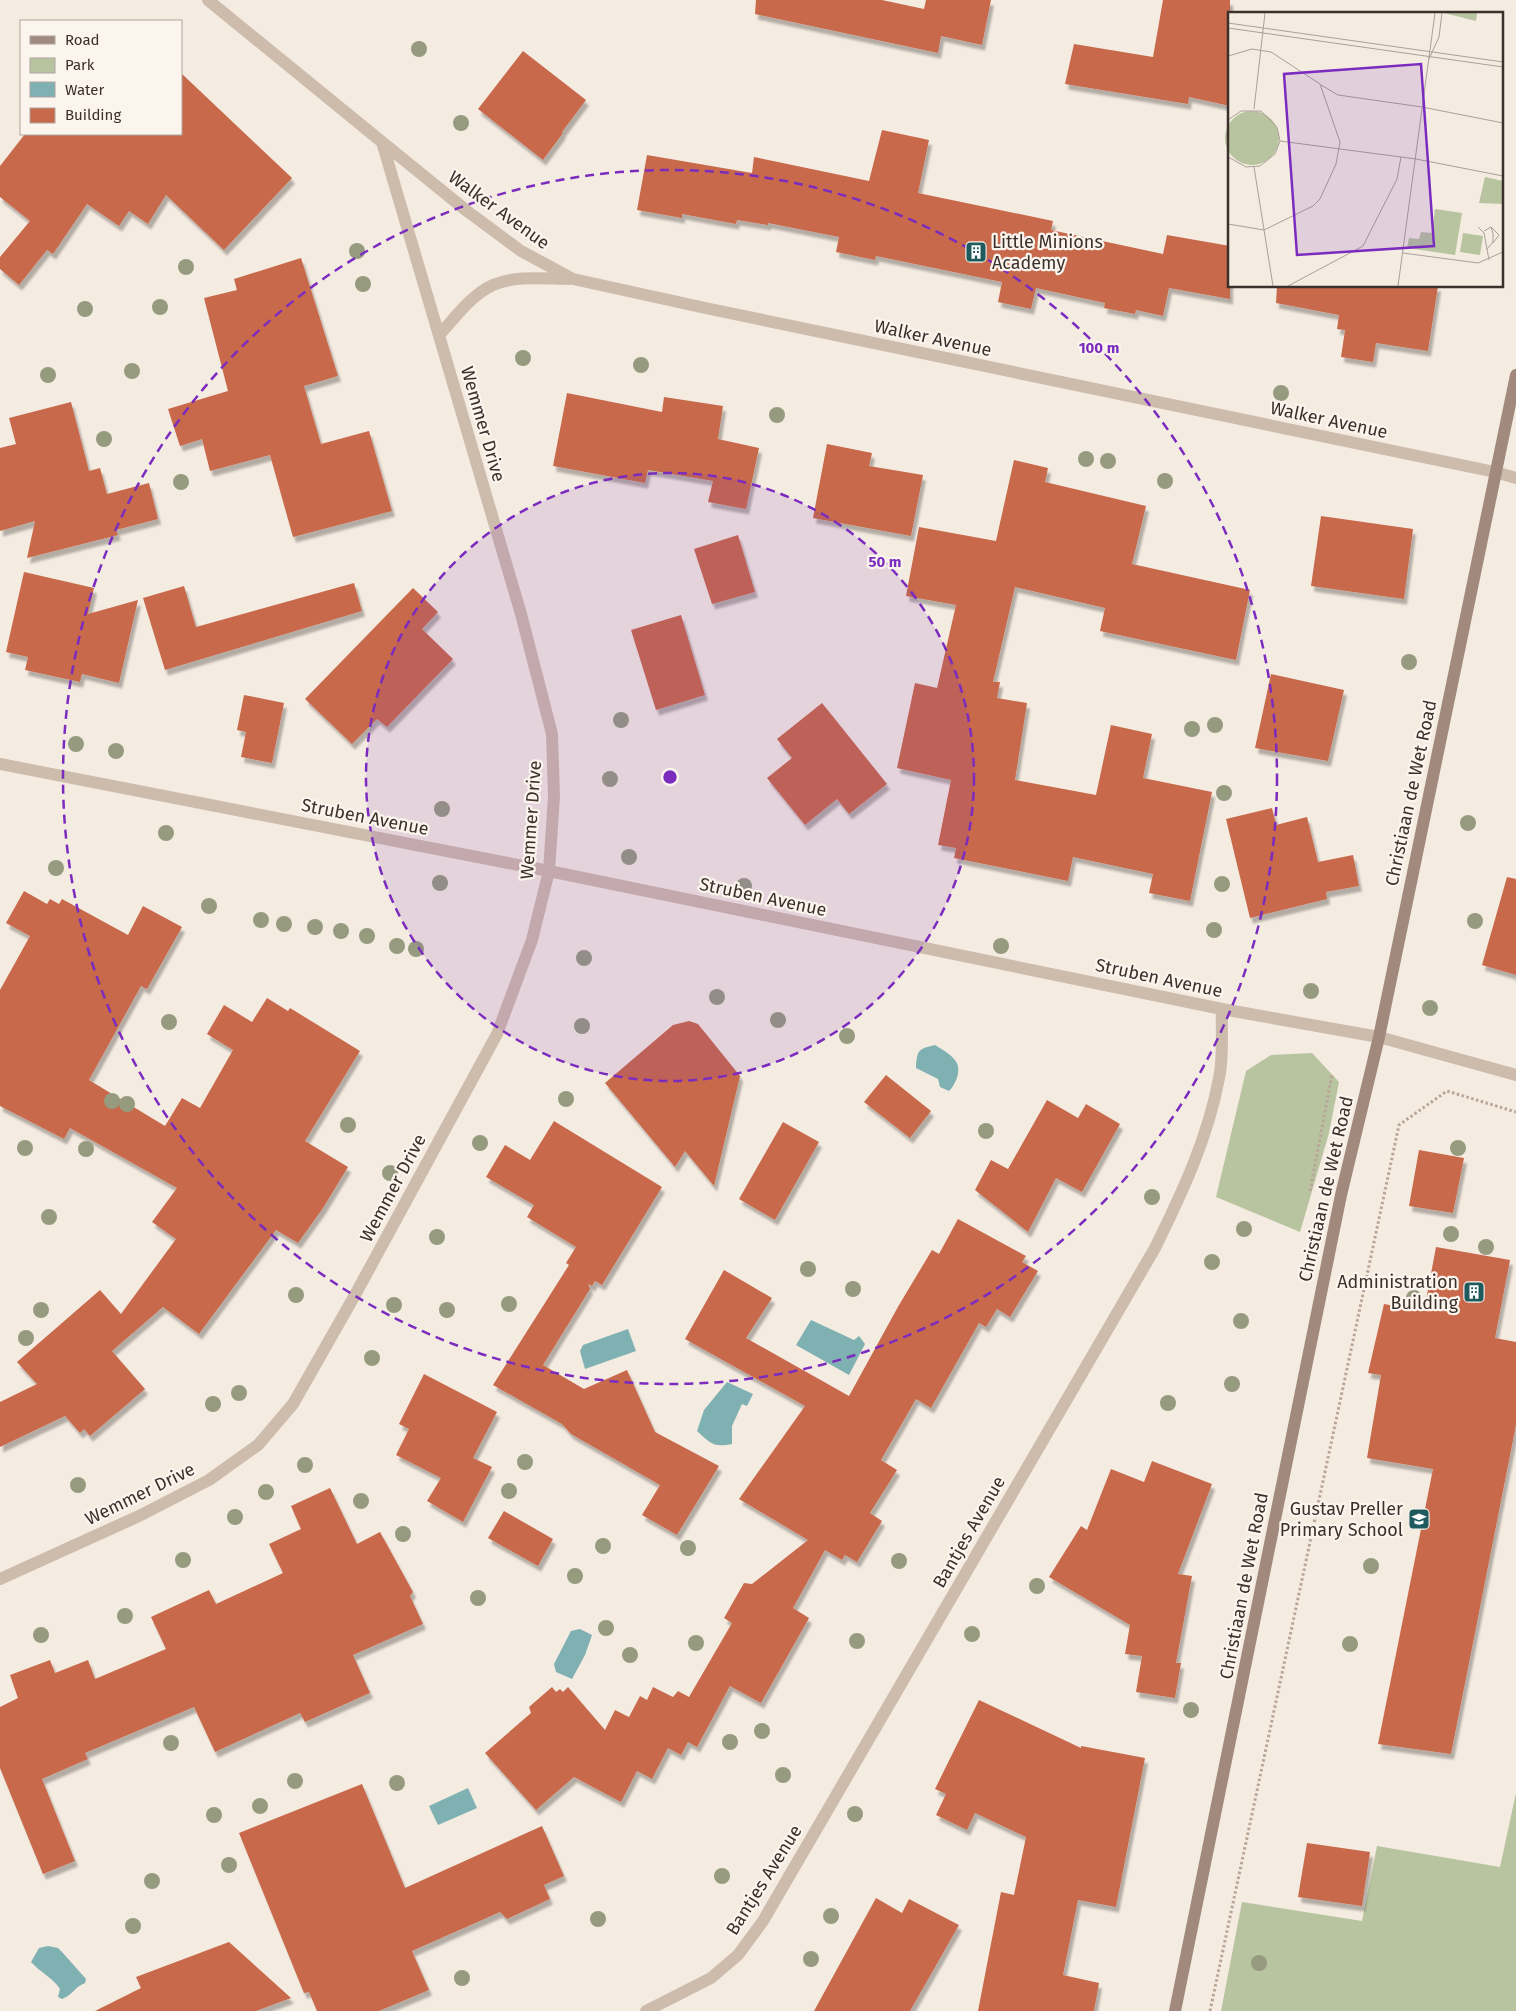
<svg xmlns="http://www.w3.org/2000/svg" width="1516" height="2011" viewBox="0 0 1516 2011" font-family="'Fira Sans',sans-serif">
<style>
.green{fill:#b8c4a0}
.water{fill:#7fb0b2}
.building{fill:#c8694b;filter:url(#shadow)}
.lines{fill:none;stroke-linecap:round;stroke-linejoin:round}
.path{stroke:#b9a596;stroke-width:3;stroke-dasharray:2.5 2.5;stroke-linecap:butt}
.minor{stroke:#cdbbac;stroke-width:12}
.secondary{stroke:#a18a7d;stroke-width:12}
.tree{fill:#969b7f}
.ring{fill:none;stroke:#7b2cbf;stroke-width:2.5;stroke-dasharray:9 6}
.labels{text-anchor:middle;stroke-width:4.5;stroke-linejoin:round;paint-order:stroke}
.street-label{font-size:18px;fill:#3b302b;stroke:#fbf5ee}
.poi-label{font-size:18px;fill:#3b302b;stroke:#fbf5ee;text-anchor:end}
.inset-road{fill:none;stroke:#aaa098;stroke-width:1}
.view{fill:#7b2cbf;fill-opacity:0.15;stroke:#7b2cbf;stroke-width:2.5}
.inset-edge{fill:none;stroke:#3b302b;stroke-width:2.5}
.centre{fill:#7b2cbf;stroke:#fbf5ee;stroke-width:2.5}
.ring-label{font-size:15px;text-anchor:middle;font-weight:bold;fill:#7b2cbf;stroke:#fbf5ee;stroke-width:4.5;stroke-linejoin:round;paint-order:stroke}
</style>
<defs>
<filter id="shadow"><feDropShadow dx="3" dy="5.5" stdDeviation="1" flood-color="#0004"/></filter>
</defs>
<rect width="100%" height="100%" fill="#f4ebe1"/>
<path class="green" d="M 1312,1053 L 1339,1082 L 1329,1133 L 1300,1232 L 1216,1197 L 1246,1071 L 1271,1055 Z
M 1516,1793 L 1516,2011 L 1221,2011 L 1242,1902 L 1362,1921 L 1377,1846 L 1500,1867 Z"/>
<path class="water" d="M 935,1045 C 941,1049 949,1053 954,1059 C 963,1068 956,1084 949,1091 L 940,1087 L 938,1079 L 916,1068 C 917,1050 918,1049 935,1045 Z
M 811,1320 L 854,1340 L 859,1336 L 865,1344 L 849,1375 L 796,1345 Z
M 628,1329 L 636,1351 L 585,1369 L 580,1351 L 583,1345 Z
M 727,1382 L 753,1394 L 747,1406 L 742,1404 L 732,1426 L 732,1444 C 714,1448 710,1443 697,1431 L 704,1410 Z
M 580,1629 L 592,1635 L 585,1655 L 572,1679 L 556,1672 L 554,1664 L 571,1631 Z
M 468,1788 L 477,1808 L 438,1825 L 429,1806 Z
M 48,1946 L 58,1948 L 62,1952 L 86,1979 L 85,1983 C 73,1988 73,1995 62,1999 L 58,1997 L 60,1989 C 53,1978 40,1972 31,1962 L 39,1948 Z"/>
<path class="building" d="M 756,0 L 882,0 L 924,9 L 926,0 L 991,0 L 982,45 L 941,36 L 938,53 L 755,14 Z
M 1163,0 L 1230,0 L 1230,106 L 1189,97 L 1188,104 L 1065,84 L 1074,44 L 1153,57 Z
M 523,51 L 586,100 L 562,132 L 563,133 L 543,160 L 478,109 Z
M 181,73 L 292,178 L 224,250 L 166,195 L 148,224 L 129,211 L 119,226 L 87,204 L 53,254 L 47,250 L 19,285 L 0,269 L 0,257 L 30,221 L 0,197 L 0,166 L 25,134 L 181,134 Z
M 882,130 L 929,140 L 918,193 L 1053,221 L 1051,230 L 1163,254 L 1167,235 L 1230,246 L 1230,299 L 1169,288 L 1163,316 L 1136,310 L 1135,314 L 1104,308 L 1105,303 L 1036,288 L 1031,309 L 998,302 L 1002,282 L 876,256 L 875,260 L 836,252 L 839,237 L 768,223 L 768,225 L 737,220 L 736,224 L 682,214 L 682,218 L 637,210 L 647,155 L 752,173 L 754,157 L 869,181 Z
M 301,258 L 338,376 L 304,386 L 321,444 L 369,431 L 392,511 L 293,537 L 270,455 L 210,471 L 202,439 L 180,446 L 168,409 L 228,391 L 204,298 L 237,290 L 234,279 Z
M 1277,286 L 1438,286 L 1428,351 L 1376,343 L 1373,362 L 1341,357 L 1345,330 L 1337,329 L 1339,315 L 1276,303 Z
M 567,393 L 662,412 L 664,397 L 723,406 L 718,439 L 759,448 L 746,509 L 708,502 L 713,481 L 648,470 L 645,483 L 553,466 Z
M 71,402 L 89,471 L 100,468 L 107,494 L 149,483 L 158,519 L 116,530 L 118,535 L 27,558 L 35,521 L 0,531 L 0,448 L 16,444 L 9,418 Z
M 827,444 L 872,453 L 869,466 L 923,475 L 911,536 L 813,518 Z
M 1014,460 L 1048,468 L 1045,482 L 1146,506 L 1132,564 L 1250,590 L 1236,660 L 1100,631 L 1105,608 L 1015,587 L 993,682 L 1000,682 L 997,698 L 1027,703 L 1015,780 L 1096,795 L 1111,725 L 1152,734 L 1143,778 L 1212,792 L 1190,901 L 1149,893 L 1153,874 L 1073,857 L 1068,881 L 954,858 L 956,848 L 938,845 L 951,780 L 897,768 L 915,683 L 937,688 L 956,605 L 906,596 L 919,527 L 996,541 Z
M 1321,516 L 1413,529 L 1404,599 L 1311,586 Z
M 738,535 L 755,592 L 712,604 L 694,549 Z
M 24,572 L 94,588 L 88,614 L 138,600 L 119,683 L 82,674 L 80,682 L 25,670 L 28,657 L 6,652 Z
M 354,583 L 362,611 L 165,670 L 143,598 L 184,586 L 196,627 Z
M 413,588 L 438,612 L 422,629 L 453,659 L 387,727 L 377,719 L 352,744 L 305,699 Z
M 681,615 L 705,695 L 656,710 L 631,630 Z
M 1271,674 L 1344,690 L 1328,761 L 1255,748 Z
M 244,695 L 284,703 L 272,763 L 241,757 L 246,732 L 237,730 Z
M 822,703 L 887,784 L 849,814 L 837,799 L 805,825 L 767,778 L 792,758 L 777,739 Z
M 1272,808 L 1276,825 L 1307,817 L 1318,862 L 1353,855 L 1359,886 L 1326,892 L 1327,899 L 1250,918 L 1226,819 Z
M 1507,877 L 1516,879 L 1516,975 L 1482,965 Z
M 24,891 L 47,904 L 50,899 L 59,904 L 62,899 L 128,935 L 143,906 L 182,927 L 147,989 L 141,986 L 89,1080 L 165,1126 L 182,1098 L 200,1108 L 233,1050 L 207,1034 L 224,1005 L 252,1022 L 267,998 L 288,1011 L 290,1008 L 360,1051 L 305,1141 L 348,1167 L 323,1208 L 298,1243 L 276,1230 L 199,1334 L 163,1307 L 112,1351 L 145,1389 L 90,1436 L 84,1429 L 80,1433 L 65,1416 L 0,1447 L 0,1402 L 37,1384 L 17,1362 L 100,1290 L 121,1314 L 176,1239 L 152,1222 L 177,1188 L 70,1128 L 64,1139 L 0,1106 L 0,990 L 30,936 L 6,923 Z
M 689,1021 L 698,1024 L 740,1076 L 714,1186 L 685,1151 L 675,1167 L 605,1083 L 673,1025 Z
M 886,1075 L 931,1111 L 910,1138 L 864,1102 Z
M 1047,1100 L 1078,1118 L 1086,1104 L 1120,1124 L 1082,1192 L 1056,1178 L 1028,1232 L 975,1190 L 991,1160 L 1008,1169 Z
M 554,1121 L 662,1187 L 602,1285 L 595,1281 L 592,1286 L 588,1284 L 590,1289 L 543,1365 L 584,1389 L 627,1370 L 655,1432 L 719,1466 L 677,1535 L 642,1515 L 660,1485 L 571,1434 L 562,1424 L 493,1385 L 569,1265 L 566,1263 L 576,1247 L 527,1217 L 534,1205 L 486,1177 L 505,1145 L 530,1160 Z
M 783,1122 L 819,1142 L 775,1220 L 739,1199 Z
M 1419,1150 L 1464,1158 L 1453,1213 L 1409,1206 Z
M 958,1219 L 1026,1256 L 1022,1262 L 1038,1271 L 1010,1317 L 997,1309 L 986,1327 L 979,1323 L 931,1408 L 916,1399 L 881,1460 L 897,1470 L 870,1513 L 882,1521 L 857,1562 L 845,1555 L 842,1560 L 825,1550 L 793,1608 L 809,1618 L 761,1703 L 730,1686 L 697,1747 L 688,1742 L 681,1755 L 668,1748 L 652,1779 L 637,1771 L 621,1802 L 574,1777 L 536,1810 L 485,1753 L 531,1713 L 529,1707 L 552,1687 L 556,1692 L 560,1689 L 563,1692 L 568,1687 L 605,1730 L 615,1710 L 629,1717 L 640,1696 L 647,1700 L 653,1687 L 673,1697 L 678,1691 L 689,1697 L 732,1623 L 724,1618 L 744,1583 L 752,1584 L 808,1540 L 739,1499 L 805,1406 L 685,1339 L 724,1270 L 772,1298 L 746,1338 L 849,1396 L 899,1305 L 932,1250 L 939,1254 Z
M 1436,1247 L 1510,1260 L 1495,1338 L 1516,1342 L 1516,1425 L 1451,1754 L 1378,1744 L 1433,1469 L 1367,1458 L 1381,1375 L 1368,1373 L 1384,1304 L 1424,1311 Z
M 424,1374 L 497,1412 L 473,1458 L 492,1467 L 463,1522 L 427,1501 L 441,1478 L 396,1455 L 409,1429 L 399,1424 Z
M 1152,1461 L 1212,1484 L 1178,1574 L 1192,1576 L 1176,1663 L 1181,1663 L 1175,1698 L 1136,1692 L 1142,1656 L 1125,1654 L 1130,1625 L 1049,1577 L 1081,1526 L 1087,1530 L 1111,1469 L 1144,1482 Z
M 330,1488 L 357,1544 L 380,1532 L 413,1592 L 410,1596 L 423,1624 L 353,1655 L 370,1693 L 305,1722 L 300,1713 L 215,1752 L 194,1707 L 85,1753 L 88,1759 L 42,1779 L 75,1861 L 43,1874 L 0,1768 L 0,1707 L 18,1698 L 10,1675 L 50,1660 L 55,1673 L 88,1660 L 95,1679 L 166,1649 L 151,1617 L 209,1590 L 216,1604 L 283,1573 L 269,1544 L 301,1529 L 291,1506 Z
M 504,1511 L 553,1539 L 538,1566 L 488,1538 Z
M 979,1700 L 1081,1748 L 1081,1746 L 1145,1758 L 1116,1907 L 1078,1900 L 1063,1975 L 1099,1983 L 1094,2011 L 978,2011 L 1001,1892 L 1014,1895 L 1026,1837 L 975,1813 L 967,1830 L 936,1815 L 946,1794 L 935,1789 Z
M 362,1784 L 405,1888 L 542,1826 L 564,1876 L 544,1885 L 550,1899 L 507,1919 L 500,1912 L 412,1951 L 429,1990 L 379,2011 L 317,2011 L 309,1992 L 304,1993 L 239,1833 Z
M 1307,1843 L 1370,1852 L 1362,1906 L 1298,1897 Z
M 876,1898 L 902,1913 L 909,1899 L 959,1925 L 910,2011 L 814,2011 Z
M 229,1942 L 291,1998 L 256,2011 L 95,2011 L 141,1988 L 136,1977 Z"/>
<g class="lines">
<path class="path" d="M 1310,1191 L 1332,1075
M 1210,2011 L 1399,1125 L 1447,1091 L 1516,1112"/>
<path class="minor" d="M 382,142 L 467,211 L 521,251 L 573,279 L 710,309 L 1495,472 L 1516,478
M 439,335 C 455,318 471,295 493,285 C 516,275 546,279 570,279
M 0,764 L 549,871 L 1222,1009 L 1379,1037 L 1516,1075
M 0,1579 L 139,1516 L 209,1480 L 258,1445 L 293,1404 L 355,1295 L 497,1034 L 532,940 L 549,871 L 554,796 L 552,734 L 521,614 L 382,142 L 208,0
M 646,2011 L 711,1978 L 738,1955 L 763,1921 L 1155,1248 C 1182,1193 1208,1138 1219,1078 C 1224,1056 1221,1031 1222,1009"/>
<path class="secondary" d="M 1175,2011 L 1341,1195 L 1379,1037 L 1516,375"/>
</g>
<g class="tree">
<circle cx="419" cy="49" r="8"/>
<circle cx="461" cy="123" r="8"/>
<circle cx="357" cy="251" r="8"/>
<circle cx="186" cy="267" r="8"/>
<circle cx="363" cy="284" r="8"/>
<circle cx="160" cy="307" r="8"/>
<circle cx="85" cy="309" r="8"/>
<circle cx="523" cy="358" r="8"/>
<circle cx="641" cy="365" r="8"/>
<circle cx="132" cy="371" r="8"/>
<circle cx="48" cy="375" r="8"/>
<circle cx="1281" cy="393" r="8"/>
<circle cx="777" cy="415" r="8"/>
<circle cx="104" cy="439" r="8"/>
<circle cx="1086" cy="459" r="8"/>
<circle cx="1108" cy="461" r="8"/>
<circle cx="1165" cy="481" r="8"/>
<circle cx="181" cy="482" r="8"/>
<circle cx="1409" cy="662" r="8"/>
<circle cx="621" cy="720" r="8"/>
<circle cx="1215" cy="725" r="8"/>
<circle cx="1192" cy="729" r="8"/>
<circle cx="76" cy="744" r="8"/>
<circle cx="116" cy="751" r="8"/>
<circle cx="610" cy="779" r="8"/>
<circle cx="1224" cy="793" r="8"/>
<circle cx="442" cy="809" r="8"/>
<circle cx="1468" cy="823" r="8"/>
<circle cx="166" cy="833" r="8"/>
<circle cx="629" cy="857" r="8"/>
<circle cx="56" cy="868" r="8"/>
<circle cx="440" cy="883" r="8"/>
<circle cx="1222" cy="884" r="8"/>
<circle cx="744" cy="886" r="8"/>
<circle cx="209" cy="906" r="8"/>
<circle cx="261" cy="920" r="8"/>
<circle cx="1475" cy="921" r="8"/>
<circle cx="284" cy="924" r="8"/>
<circle cx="315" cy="927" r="8"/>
<circle cx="1214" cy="930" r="8"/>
<circle cx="341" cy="931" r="8"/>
<circle cx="367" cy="936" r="8"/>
<circle cx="397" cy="946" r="8"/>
<circle cx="1001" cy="946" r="8"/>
<circle cx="416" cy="949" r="8"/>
<circle cx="584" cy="958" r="8"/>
<circle cx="1311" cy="991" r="8"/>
<circle cx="717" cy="997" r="8"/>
<circle cx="1430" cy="1008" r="8"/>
<circle cx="778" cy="1020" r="8"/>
<circle cx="169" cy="1022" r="8"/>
<circle cx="582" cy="1026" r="8"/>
<circle cx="847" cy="1036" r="8"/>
<circle cx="566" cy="1099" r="8"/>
<circle cx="112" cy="1101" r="8"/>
<circle cx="127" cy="1104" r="8"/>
<circle cx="348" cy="1125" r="8"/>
<circle cx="986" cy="1131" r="8"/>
<circle cx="480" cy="1143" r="8"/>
<circle cx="25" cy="1148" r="8"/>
<circle cx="1458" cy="1148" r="8"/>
<circle cx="86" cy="1149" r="8"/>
<circle cx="390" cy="1173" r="8"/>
<circle cx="1152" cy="1197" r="8"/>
<circle cx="49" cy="1217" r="8"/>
<circle cx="1244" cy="1229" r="8"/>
<circle cx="1451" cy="1234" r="8"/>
<circle cx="437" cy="1237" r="8"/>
<circle cx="1486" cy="1247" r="8"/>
<circle cx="1212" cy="1262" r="8"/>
<circle cx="808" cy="1269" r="8"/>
<circle cx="853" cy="1289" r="8"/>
<circle cx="296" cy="1295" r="8"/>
<circle cx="1414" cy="1298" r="8"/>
<circle cx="509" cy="1304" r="8"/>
<circle cx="394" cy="1305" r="8"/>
<circle cx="41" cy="1310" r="8"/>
<circle cx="447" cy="1310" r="8"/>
<circle cx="1241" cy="1321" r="8"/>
<circle cx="26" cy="1338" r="8"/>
<circle cx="372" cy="1358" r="8"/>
<circle cx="1232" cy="1384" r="8"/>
<circle cx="239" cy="1393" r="8"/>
<circle cx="1168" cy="1403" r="8"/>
<circle cx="213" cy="1404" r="8"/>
<circle cx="525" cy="1462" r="8"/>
<circle cx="305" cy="1465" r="8"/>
<circle cx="78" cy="1485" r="8"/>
<circle cx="509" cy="1491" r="8"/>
<circle cx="266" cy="1492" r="8"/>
<circle cx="361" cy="1501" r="8"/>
<circle cx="235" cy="1517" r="8"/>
<circle cx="403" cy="1534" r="8"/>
<circle cx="603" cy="1546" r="8"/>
<circle cx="688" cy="1548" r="8"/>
<circle cx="183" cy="1560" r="8"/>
<circle cx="899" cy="1561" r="8"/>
<circle cx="1371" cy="1566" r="8"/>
<circle cx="575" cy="1576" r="8"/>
<circle cx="1037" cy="1586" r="8"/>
<circle cx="478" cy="1598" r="8"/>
<circle cx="125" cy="1616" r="8"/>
<circle cx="606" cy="1628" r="8"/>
<circle cx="972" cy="1634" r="8"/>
<circle cx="41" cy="1635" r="8"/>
<circle cx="857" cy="1641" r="8"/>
<circle cx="696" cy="1643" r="8"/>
<circle cx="1350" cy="1644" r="8"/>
<circle cx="630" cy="1655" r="8"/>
<circle cx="1191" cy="1710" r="8"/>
<circle cx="762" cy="1731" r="8"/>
<circle cx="730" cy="1742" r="8"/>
<circle cx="171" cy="1743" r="8"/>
<circle cx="783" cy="1775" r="8"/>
<circle cx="295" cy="1781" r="8"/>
<circle cx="397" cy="1783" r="8"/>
<circle cx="260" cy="1806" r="8"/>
<circle cx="855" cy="1814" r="8"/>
<circle cx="214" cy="1815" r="8"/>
<circle cx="229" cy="1865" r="8"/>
<circle cx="722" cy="1876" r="8"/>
<circle cx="152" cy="1881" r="8"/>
<circle cx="831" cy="1916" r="8"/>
<circle cx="598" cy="1919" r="8"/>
<circle cx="133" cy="1926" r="8"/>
<circle cx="811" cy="1959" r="8"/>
<circle cx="1259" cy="1963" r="8"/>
<circle cx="462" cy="1978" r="8"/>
</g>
<circle cx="670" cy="777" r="304" fill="#7b2cbf" fill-opacity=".12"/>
<g class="ring">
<circle cx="670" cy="777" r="304"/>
<circle cx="670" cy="777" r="607"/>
</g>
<defs>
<g id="building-square" transform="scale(1.125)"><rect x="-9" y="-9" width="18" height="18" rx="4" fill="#1f5a5e" stroke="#fbf5ee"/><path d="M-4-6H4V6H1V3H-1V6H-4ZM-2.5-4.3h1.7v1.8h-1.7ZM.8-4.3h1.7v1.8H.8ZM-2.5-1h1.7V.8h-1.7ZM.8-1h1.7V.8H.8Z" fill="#fff"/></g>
<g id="school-square" transform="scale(1.125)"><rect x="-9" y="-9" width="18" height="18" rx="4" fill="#1f5a5e" stroke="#fbf5ee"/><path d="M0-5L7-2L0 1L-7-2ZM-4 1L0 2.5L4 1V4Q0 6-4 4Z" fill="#fff"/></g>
</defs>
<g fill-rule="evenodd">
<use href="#building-square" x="976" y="252"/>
<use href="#building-square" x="1474" y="1292"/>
<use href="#school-square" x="1419" y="1519"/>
</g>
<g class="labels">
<g class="street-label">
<text transform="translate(499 210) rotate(36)" y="6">Walker Avenue</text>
<text transform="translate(933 338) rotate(12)" y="6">Walker Avenue</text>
<text transform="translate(1329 420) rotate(12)" y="6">Walker Avenue</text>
<text transform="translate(483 424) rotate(74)" y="6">Wemmer Drive</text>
<text transform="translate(1411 793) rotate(-78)" y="6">Christiaan de Wet Road</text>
<text transform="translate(365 817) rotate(11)" y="6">Struben Avenue</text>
<text transform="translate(531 820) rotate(-86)" y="6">Wemmer Drive</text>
<text transform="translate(763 897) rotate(12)" y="6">Struben Avenue</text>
<text transform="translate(1159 978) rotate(12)" y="6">Struben Avenue</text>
<text transform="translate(393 1188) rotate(-62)" y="6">Wemmer Drive</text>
<text transform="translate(1326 1189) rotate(-77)" y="6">Christiaan de Wet Road</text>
<text transform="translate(140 1494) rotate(-26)" y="6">Wemmer Drive</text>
<text transform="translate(969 1532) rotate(-60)" y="6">Bantjes Avenue</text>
<text transform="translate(1244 1586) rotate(-79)" y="6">Christiaan de Wet Road</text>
<text transform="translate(764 1880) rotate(-58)" y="6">Bantjes Avenue</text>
</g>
<g class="poi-label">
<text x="992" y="248" text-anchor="start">Little Minions<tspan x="992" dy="21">Academy</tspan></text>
<text x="1458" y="1288">Administration<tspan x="1458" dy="21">Building</tspan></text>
<text x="1403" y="1515">Gustav Preller<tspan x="1403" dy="21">Primary School</tspan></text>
</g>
</g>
<g transform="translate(1228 12)">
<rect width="275" height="275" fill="#f4ebe1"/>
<path d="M 216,1 L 249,1 L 248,9 ZM-3 126a27 27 0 1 1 54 0a27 27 0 1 1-54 0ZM 257,165 L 275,169 L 275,192 L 251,191 ZM 207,197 L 234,201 L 227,243 L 179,236 L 181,226 L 191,227 L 193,220 L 204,221 ZM 235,221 L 255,224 L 252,243 L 232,240 Z" fill="#b8c4a0"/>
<path class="inset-road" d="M 0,11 L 275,50M 0,16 L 275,55M 0,44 L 24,37 L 43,40 L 92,72 L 112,130 L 108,152 L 92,187 L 85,194 L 36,218 L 0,212M 201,47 L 211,25 L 214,1M 93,73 L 110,83 L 194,95 L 275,111M 26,97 L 37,1M 0,108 L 13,99 L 33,99 L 49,115 L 52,129 L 47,142 L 32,154 L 18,155 L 0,145M 52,129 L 188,147 L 275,164M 26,155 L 45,274M 250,215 L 256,221 L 261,248M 263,215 L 271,223 L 265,231M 256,219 L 263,215 L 265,221 L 265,230 L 259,237M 175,241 L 250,251 L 275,240M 60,274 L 135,234 L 169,167 L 173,145M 170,274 L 207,1"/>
<path class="view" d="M 193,52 L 206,234 L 69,243 L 56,62 Z"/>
<rect width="275" height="275" class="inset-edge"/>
</g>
<circle cx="670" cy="777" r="8" class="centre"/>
<g class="ring-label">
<text x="1099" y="353">100 m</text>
<text x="885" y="567">50 m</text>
</g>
<rect x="20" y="20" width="162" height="115" fill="#fbf5ee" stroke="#aea6a0"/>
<rect x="30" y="36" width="25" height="8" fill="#a18a7d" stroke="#aea6a0"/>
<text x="65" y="45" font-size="15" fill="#3b302b">Road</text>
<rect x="30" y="58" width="25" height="15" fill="#b8c4a0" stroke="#aea6a0"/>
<text x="65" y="70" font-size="15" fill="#3b302b">Park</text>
<rect x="30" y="82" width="25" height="15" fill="#7fb0b2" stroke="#aea6a0"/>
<text x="65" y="95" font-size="15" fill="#3b302b">Water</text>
<rect x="30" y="108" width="25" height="15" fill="#c8694b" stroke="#aea6a0"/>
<text x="65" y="120" font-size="15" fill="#3b302b">Building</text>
</svg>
